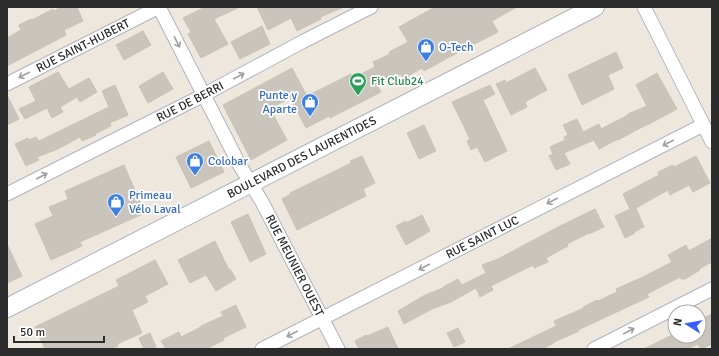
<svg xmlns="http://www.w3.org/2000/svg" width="719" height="356" viewBox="0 0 719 356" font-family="Signika,sans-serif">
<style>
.building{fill:#c9c5bc;stroke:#cac3b6}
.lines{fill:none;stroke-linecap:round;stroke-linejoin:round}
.minor-casing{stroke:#b1b4c0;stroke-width:15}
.secondary-casing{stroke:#b1b4c0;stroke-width:20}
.minor{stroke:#fff;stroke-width:13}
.secondary{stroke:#fff;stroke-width:18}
.oneway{stroke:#a0a0a0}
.labels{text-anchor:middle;stroke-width:3.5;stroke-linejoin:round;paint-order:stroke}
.street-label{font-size:12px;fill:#2c2c2c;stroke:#fff}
.shop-label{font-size:12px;fill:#366cbe;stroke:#fff;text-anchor:start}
.leisure-label{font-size:12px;fill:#27864d;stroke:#fff;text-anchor:start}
</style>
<rect width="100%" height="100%" fill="#eee7dd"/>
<path class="building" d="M 61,7 L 77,7 L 83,21 L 64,30 L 66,35 L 7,66 L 7,38 L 21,30 L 19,25 L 31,19 L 32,20 L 53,9 L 54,11 Z
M 205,7 L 240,7 L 214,19 L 228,44 L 201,58 L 188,34 L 191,32 L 183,18 Z
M 257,7 L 344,7 L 320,17 L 321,19 L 297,31 L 291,18 L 268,30 Z
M 435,7 L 517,7 L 492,21 L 498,32 L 457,53 L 424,71 L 422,68 L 403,79 L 401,74 L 377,85 L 381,92 L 330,118 L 329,116 L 306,128 L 290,98 L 271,108 L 275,118 L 287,140 L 251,160 L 223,105 L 292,68 L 307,96 L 351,74 L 353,78 L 375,67 L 373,62 L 390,54 L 389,52 L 408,42 L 399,27 Z
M 262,26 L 270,44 L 240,59 L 231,42 Z
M 143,31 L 151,45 L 124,60 L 116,45 Z
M 616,52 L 623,68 L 608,75 L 614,89 L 582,105 L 568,75 Z
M 535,68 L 547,90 L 525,102 L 527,107 L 511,115 L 496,84 L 505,80 L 506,83 Z
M 58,72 L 69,89 L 89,78 L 97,92 L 80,102 L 77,97 L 60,107 L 63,112 L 52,118 L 47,108 L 25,119 L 19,109 L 36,101 L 29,87 Z
M 163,72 L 173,89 L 148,103 L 139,86 Z
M 657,73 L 677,109 L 651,123 L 632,132 L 633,132 L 618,140 L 618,139 L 599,149 L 594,140 L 564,153 L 570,164 L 556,170 L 549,156 L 553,154 L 550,147 L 565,140 L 564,137 L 568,135 L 563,125 L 577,119 L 583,132 L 599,124 L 601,129 L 628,115 L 628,114 L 647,106 L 636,85 Z
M 115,85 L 128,115 L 110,123 L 111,126 L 95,134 L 96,135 L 82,141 L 80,137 L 58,149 L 37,157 L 39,160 L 26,166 L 15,144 L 28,138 L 29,140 L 36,137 L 39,141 L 109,107 L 102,91 Z
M 490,85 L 495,94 L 483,100 L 507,151 L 485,162 L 477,147 L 471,150 L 467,141 L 470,139 L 452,102 Z
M 7,95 L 19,119 L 7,125 Z
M 424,125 L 436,151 L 419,159 L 407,133 Z
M 209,141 L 224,172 L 191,188 L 176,157 Z
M 362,156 L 375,183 L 363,189 L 366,196 L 297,230 L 282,199 L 291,194 L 290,193 L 337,170 L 351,163 L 350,161 Z
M 696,156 L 710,183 L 693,192 L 689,185 L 670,195 L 668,190 L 636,208 L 644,227 L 634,232 L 635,233 L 625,238 L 615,216 L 630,209 L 623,194 L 659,175 L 658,172 L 673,165 L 674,167 Z
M 124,165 L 145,213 L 80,242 L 82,246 L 51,260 L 35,224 L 53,216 L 49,207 L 68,199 L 65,191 Z
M 595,209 L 604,227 L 589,234 L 589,233 L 567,244 L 568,246 L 546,258 L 548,262 L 534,268 L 533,265 L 491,286 L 493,290 L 480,297 L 476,288 L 451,302 L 432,309 L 404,324 L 398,311 L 425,295 L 443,288 L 443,287 L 458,279 L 462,285 L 486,273 L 482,265 L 498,259 L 560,226 Z
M 248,214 L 266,254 L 250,262 L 231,222 Z
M 422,215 L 430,231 L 406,245 L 396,226 L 406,221 L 406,223 Z
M 712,238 L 712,262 L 699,269 L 700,270 L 685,279 L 681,279 L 680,277 L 647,294 L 649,297 L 578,330 L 579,331 L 554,342 L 554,343 L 542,349 L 508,349 L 556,326 L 554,321 L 584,308 L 583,307 L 597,300 L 598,301 L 617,292 L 616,289 L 645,276 L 672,262 L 668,255 L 686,245 L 689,251 Z
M 215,241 L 229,270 L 230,269 L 236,279 L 216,291 L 206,275 L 190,283 L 178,260 Z
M 7,244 L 22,276 L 7,283 Z
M 155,260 L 168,284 L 145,296 L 148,302 L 132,310 L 142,333 L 117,344 L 118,346 L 111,349 L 45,349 L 35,327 L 119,286 L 116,280 Z
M 236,305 L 246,327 L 223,338 L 224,340 L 206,349 L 166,349 L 161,341 L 179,332 L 181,337 L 201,327 L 201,326 L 223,316 L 221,312 Z
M 712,314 L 712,344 L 701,349 L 698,344 L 687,349 L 644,349 L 670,336 L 699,336 L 699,320 Z
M 388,327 L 398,349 L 359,349 L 355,341 L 366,335 L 367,336 Z
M 458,328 L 465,342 L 454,347 L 447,333 Z
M 150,333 L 156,347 L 151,349 L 144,349 L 139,338 Z"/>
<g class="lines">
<g class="minor-casing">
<g id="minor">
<path id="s1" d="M 159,7 L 239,164 L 262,202 L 338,349"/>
<path d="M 644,7 L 712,142"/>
<path id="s2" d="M 7,84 L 159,7"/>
<path id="s3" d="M 7,194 L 196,99 L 302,42 L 371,7"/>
<path id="s4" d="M 262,349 L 703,125"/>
<path d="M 594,349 L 712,289"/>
</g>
</g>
<g class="secondary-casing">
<g id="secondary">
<path id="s5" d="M 7,308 L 595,7"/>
</g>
</g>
<use href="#minor" class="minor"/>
<use href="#secondary" class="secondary"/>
</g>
<defs><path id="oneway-shaft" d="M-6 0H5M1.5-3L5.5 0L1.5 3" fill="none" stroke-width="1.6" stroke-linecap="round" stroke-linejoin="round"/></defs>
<g class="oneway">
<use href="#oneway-shaft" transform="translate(177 42) rotate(63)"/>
<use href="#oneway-shaft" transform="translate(24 75) rotate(153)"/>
<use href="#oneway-shaft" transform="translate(239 76) rotate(-28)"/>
<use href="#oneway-shaft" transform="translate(668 143) rotate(153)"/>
<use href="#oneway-shaft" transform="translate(42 176) rotate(-27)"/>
<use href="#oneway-shaft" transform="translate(552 201) rotate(153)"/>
<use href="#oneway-shaft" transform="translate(424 267) rotate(153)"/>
<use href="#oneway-shaft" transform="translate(629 331) rotate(-27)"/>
<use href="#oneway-shaft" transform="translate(292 334) rotate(153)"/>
</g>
<defs>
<g id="shop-pin" transform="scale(0.9)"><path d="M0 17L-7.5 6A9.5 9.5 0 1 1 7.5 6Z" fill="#3f7fe0" stroke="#fff"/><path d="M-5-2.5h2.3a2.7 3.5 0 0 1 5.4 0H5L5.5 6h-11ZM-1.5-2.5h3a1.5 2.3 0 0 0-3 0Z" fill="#fff"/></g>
<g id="stadium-pin" transform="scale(0.9)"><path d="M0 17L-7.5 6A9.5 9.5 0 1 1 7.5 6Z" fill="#2e9e5b" stroke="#fff"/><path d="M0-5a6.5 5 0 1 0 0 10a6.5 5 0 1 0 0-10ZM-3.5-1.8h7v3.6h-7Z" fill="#fff"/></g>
</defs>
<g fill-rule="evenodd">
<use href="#shop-pin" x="426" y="47"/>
<use href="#stadium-pin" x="358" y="81"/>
<use href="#shop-pin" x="310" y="102"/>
<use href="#shop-pin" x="195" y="161"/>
<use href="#shop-pin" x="116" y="202"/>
</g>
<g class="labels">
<g class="street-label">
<text dy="4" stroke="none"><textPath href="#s2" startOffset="85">RUE SAINT-HUBERT</textPath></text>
<text dy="4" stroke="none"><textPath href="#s3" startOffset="205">RUE DE BERRI</textPath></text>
<text dy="4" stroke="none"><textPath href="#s5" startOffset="331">BOULEVARD DES LAURENTIDES</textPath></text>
<text dy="4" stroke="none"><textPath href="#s4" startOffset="247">RUE SAINT LUC</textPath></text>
<text dy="4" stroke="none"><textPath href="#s1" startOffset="292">RUE MEUNIER OUEST</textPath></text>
</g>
<g class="shop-label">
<text x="439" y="51">O-Tech</text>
<text x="297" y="99" text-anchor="end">Punte y<tspan x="297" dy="14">Aparte</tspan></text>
<text x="208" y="165">Colobar</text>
<text x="129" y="199">Primeau<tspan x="129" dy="14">Vélo Laval</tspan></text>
</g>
<g class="leisure-label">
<text x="371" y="85">Fit Club24</text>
</g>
</g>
<rect width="719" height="356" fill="none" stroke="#2c2c2c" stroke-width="16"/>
<g transform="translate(687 324) rotate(281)"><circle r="19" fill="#ffffff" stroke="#ababab"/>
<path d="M0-3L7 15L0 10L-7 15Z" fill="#3a5dff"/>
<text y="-6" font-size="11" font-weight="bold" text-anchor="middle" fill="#2c2c2c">N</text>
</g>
<path d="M14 336v6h90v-6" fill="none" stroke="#2c2c2c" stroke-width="2"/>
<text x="20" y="336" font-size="12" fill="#2c2c2c" stroke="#ffffff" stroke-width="3" paint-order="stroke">50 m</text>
</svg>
